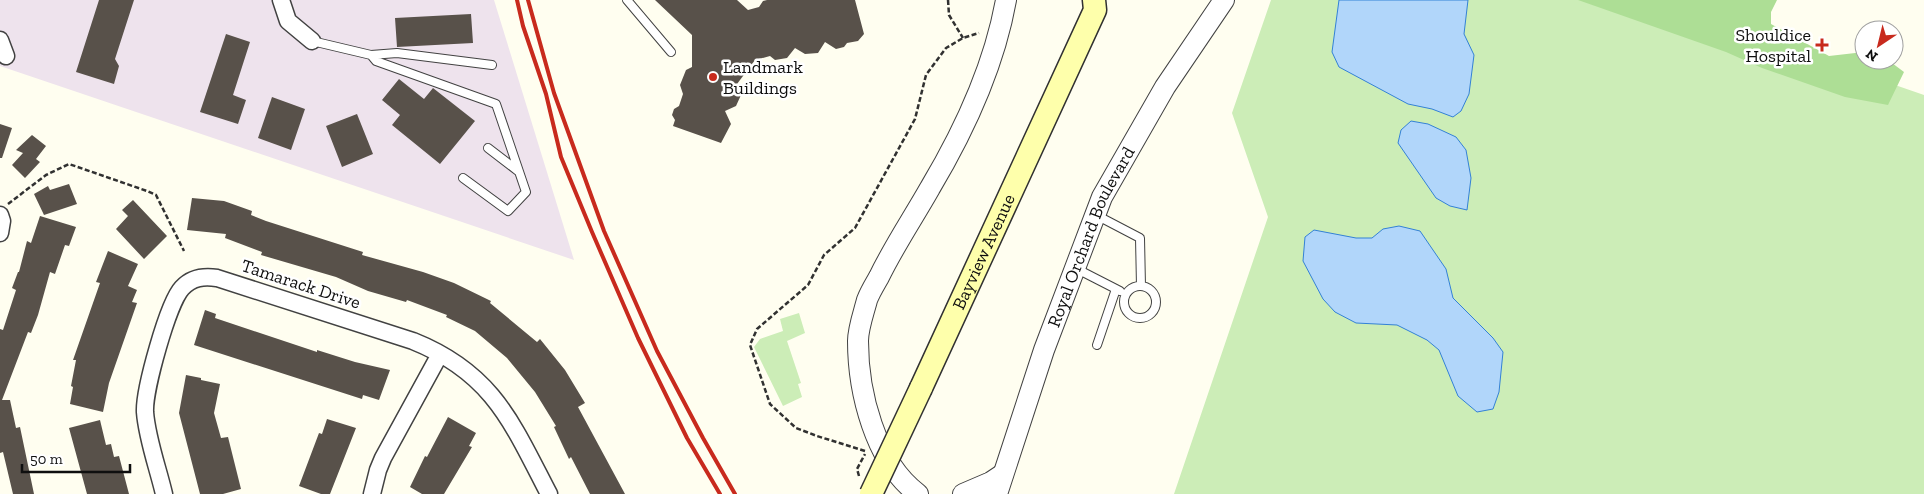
<svg xmlns="http://www.w3.org/2000/svg" width="1924" height="494" viewBox="0 0 1924 494" font-family="'Zilla Slab',serif">
<style>
.industrial{fill:#eee3ed}
.green{fill:#ccedb7}
.forest{fill:#adde95}
.water{fill:#b1d6fa;stroke:#3381d6}
.building{fill:#58514a}
.lines{fill:none;stroke-linecap:round;stroke-linejoin:round}
.service-casing{stroke:#424242;stroke-width:10}
.minor-casing{stroke:#424242;stroke-width:19}
.tertiary-casing{stroke:#424242;stroke-width:22}
.secondary-casing{stroke:#313131;stroke-width:25}
.path{stroke:#313131;stroke-width:2.5;stroke-dasharray:5 2.5;stroke-linecap:butt}
.service{stroke:#fff;stroke-width:8}
.minor{stroke:#fff;stroke-width:16}
.tertiary{stroke:#fff;stroke-width:20}
.secondary{stroke:#feffab;stroke-width:22}
.rail{stroke:#c82a1d;stroke-width:4}
.secondary-bridge-casing{stroke:#313131;stroke-width:25;stroke-linecap:butt}
.secondary-bridge{stroke:#feffab;stroke-width:22}
.poi-dot{fill:#c82a1d;stroke:#fff;stroke-width:2}
.labels{text-anchor:middle;stroke-width:5;stroke-linejoin:round;paint-order:stroke}
.poi-label{font-size:18px;fill:#0f0f0f;stroke:#fff;text-anchor:end}
.street-label{font-size:18px;fill:#0f0f0f;stroke:#fff}
</style>
<rect width="100%" height="100%" fill="#fffef0"/>
<path class="industrial" d="M 0,0 L 494,0 L 574,260 L 0,66 Z"/>
<path class="green" d="M 1271,0 L 1649,0 L 1924,95 L 1924,494 L 1174,494 L 1268,217 L 1232,113 Z
M 799,313 L 805,333 L 787,341 L 801,383 L 798,384 L 802,397 L 783,406 L 754,347 L 760,339 L 783,331 L 780,319 Z"/>
<path class="forest" d="M 1578,0 L 1777,0 L 1771,12 L 1771,24 L 1829,56 L 1864,52 L 1864,60 L 1888,60 L 1904,72 L 1888,105 L 1845,97 L 1762,68 L 1726,52 Z"/>
<path class="water" d="M 1339,0 L 1468,0 L 1464,34 L 1474,55 L 1469,94 L 1461,111 L 1453,117 L 1432,109 L 1408,104 L 1339,67 L 1332,52 Z
M 1411,121 L 1428,124 L 1456,137 L 1466,150 L 1471,178 L 1467,210 L 1450,206 L 1436,198 L 1398,143 L 1401,130 Z
M 1399,226 L 1420,231 L 1446,269 L 1453,298 L 1493,338 L 1503,352 L 1499,392 L 1493,409 L 1477,412 L 1458,396 L 1439,350 L 1427,340 L 1397,325 L 1356,323 L 1335,312 L 1323,299 L 1303,261 L 1305,237 L 1314,230 L 1356,238 L 1372,238 L 1383,229 Z"/>
<path class="building" d="M 99,0 L 134,0 L 115,59 L 119,66 L 114,84 L 76,72 Z
M 655,0 L 737,0 L 748,10 L 759,7 L 763,1 L 767,0 L 855,0 L 864,34 L 858,41 L 847,43 L 844,47 L 836,49 L 825,42 L 818,53 L 805,54 L 795,48 L 787,58 L 775,60 L 770,56 L 755,60 L 737,84 L 741,95 L 736,106 L 725,111 L 731,124 L 721,143 L 673,126 L 675,120 L 672,115 L 674,109 L 679,106 L 683,94 L 680,85 L 686,70 L 692,67 L 692,35 Z
M 471,14 L 473,43 L 397,47 L 395,18 Z
M 226,34 L 250,42 L 233,95 L 246,100 L 238,124 L 200,112 Z
M 399,79 L 424,99 L 433,88 L 475,121 L 440,164 L 392,125 L 400,115 L 382,100 Z
M 272,97 L 305,109 L 291,150 L 258,138 Z
M 357,114 L 373,154 L 342,167 L 326,126 Z
M 0,124 L 12,128 L 2,158 L 0,158 Z
M 32,135 L 46,146 L 36,159 L 40,162 L 25,178 L 12,165 L 23,153 L 16,150 Z
M 69,184 L 77,204 L 44,215 L 34,194 L 48,186 L 50,190 Z
M 192,198 L 224,201 L 252,211 L 251,215 L 266,221 L 363,252 L 362,255 L 423,272 L 454,283 L 491,301 L 490,303 L 537,342 L 540,339 L 565,370 L 585,403 L 578,407 L 625,494 L 590,494 L 571,457 L 569,459 L 554,427 L 556,426 L 535,392 L 507,358 L 475,331 L 446,317 L 447,315 L 407,300 L 406,302 L 368,291 L 336,277 L 261,255 L 262,252 L 225,238 L 226,234 L 187,230 Z
M 133,200 L 167,236 L 144,259 L 116,229 L 128,216 L 122,210 Z
M 40,216 L 76,227 L 69,246 L 65,245 L 55,274 L 50,272 L 38,315 L 31,333 L 28,332 L 2,400 L 10,400 L 16,428 L 20,427 L 34,494 L 13,494 L 3,452 L 0,453 L 0,329 L 3,330 L 16,290 L 12,288 L 18,272 L 19,272 L 27,241 L 31,243 Z
M 108,251 L 138,264 L 128,286 L 137,290 L 132,302 L 137,303 L 109,383 L 103,412 L 70,404 L 73,387 L 71,386 L 76,360 L 73,360 L 100,283 L 96,282 Z
M 205,310 L 216,314 L 215,318 L 317,352 L 317,350 L 355,362 L 390,370 L 379,400 L 363,395 L 362,399 L 194,345 Z
M 186,375 L 201,378 L 201,380 L 220,384 L 214,413 L 221,438 L 228,437 L 241,489 L 223,494 L 200,494 L 179,413 Z
M 448,417 L 476,433 L 469,446 L 472,447 L 444,494 L 422,494 L 410,487 L 425,456 L 427,457 Z
M 327,419 L 356,428 L 330,494 L 321,494 L 299,486 L 319,433 L 322,434 Z
M 100,420 L 106,445 L 111,444 L 114,457 L 119,456 L 129,494 L 87,494 L 69,428 Z"/>
<g class="lines">
<g class="service-casing">
<path id="service" d="M 627,0 L 671,52
M 312,41 L 371,55 L 376,61 L 496,104 L 526,192 L 508,211 L 463,178
M 371,55 L 397,53 L 492,65
M 488,148 L 518,171
M 1096,215 L 1140,238 L 1141,286
M 1077,269 L 1120,291
M1124 302a16 16 0 1 1 32 0a16 16 0 1 1-32 0Z
M 1097,345 L 1116,289"/>
</g>
<g class="minor-casing">
<path id="minor" d="M 281,0 L 288,21 L 312,41
M 0,40 L 6,56
M 0,215 L 2,221 L 0,233
M 164,494 C 158,468 147,439 145,412 C 144,390 168,303 182,288 C 192,277 204,276 217,278 L 413,341 C 493,373 512,423 549,494
M 372,494 L 378,470 L 383,458 L 440,354"/>
</g>
<g class="tertiary-casing">
<g id="tertiary">
<path d="M 918,494 C 875,462 858,392 858,341 C 858,328 864,312 867,300 C 870,292 875,284 879,277 C 894,246 913,218 930,188 C 964,131 994,67 1006,0"/>
<path d="M 963,494 L 991,482 L 1003,474"/>
<path id="s1" d="M 997,494 L 1044,350 L 1102,197 L 1165,87 L 1224,0"/>
</g>
</g>
<g class="secondary-casing">
<g id="secondary">
<path id="s2" d="M 921,388 L 1095,10 L 1094,0"/>
</g>
</g>
<path class="path" d="M 948,0 L 949,15 L 963,38
M 8,204 L 46,175 L 69,164 L 147,191 L 156,195 L 184,251
M 865,451 L 817,436 L 796,428 L 770,404 L 750,345 L 757,329 L 808,285 L 824,255 L 855,228 L 915,119 L 926,75 L 946,48 L 963,38 L 979,33
M 859,476 L 857,469 L 865,454"/>
<use href="#service" class="service"/>
<use href="#minor" class="minor"/>
<use href="#tertiary" class="tertiary"/>
<use href="#secondary" class="secondary"/>
<path class="rail" d="M 517,0 L 523,26 L 546,94 L 561,157 L 592,232 L 638,338 L 687,438 L 720,494
M 528,0 L 554,93 L 604,231 L 657,351 L 703,438 L 735,494"/>
<g class="secondary-bridge-casing">
<path id="secondary-bridge" d="M 871,494 L 921,388"/>
</g>
<use href="#secondary-bridge" class="secondary-bridge"/>
</g>
<g class="poi-dot">
<path d="M1819.5 37.5h5v5h5v5h-5v5h-5v-5h-5v-5h5z"/>
<circle cx="713" cy="77" r="5"/>
</g>
<g class="labels">
<g class="poi-label">
<text x="1811" y="41">Shouldice<tspan x="1811" dy="21">Hospital</tspan></text>
<text x="723" y="73" text-anchor="start">Landmark<tspan x="723" dy="21">Buildings</tspan></text>
</g>
<g class="street-label">
<text dy="6" stroke="none"><textPath href="#s1" startOffset="274">Royal Orchard Boulevard</textPath></text>
<text dy="6" stroke="none"><textPath href="#s2" startOffset="150">Bayview Avenue</textPath></text>
<text transform="translate(301 284) rotate(18)" y="6">Tamarack Drive</text>
</g>
</g>
<g transform="translate(1879 45) rotate(215)"><circle r="24" fill="#ffffff" stroke="#9f9f9f"/>
<path d="M0-4L9 19L0 12L-9 19Z" fill="#c82a1d"/>
<text y="-8" font-size="14" font-weight="bold" text-anchor="middle" fill="#0f0f0f">N</text>
</g>
<path d="M22 464v8h108v-8" fill="none" stroke="#0f0f0f" stroke-width="2.5"/>
<text x="30" y="464" font-size="15" fill="#0f0f0f" stroke="#ffffff" stroke-width="4" paint-order="stroke">50 m</text>
</svg>
